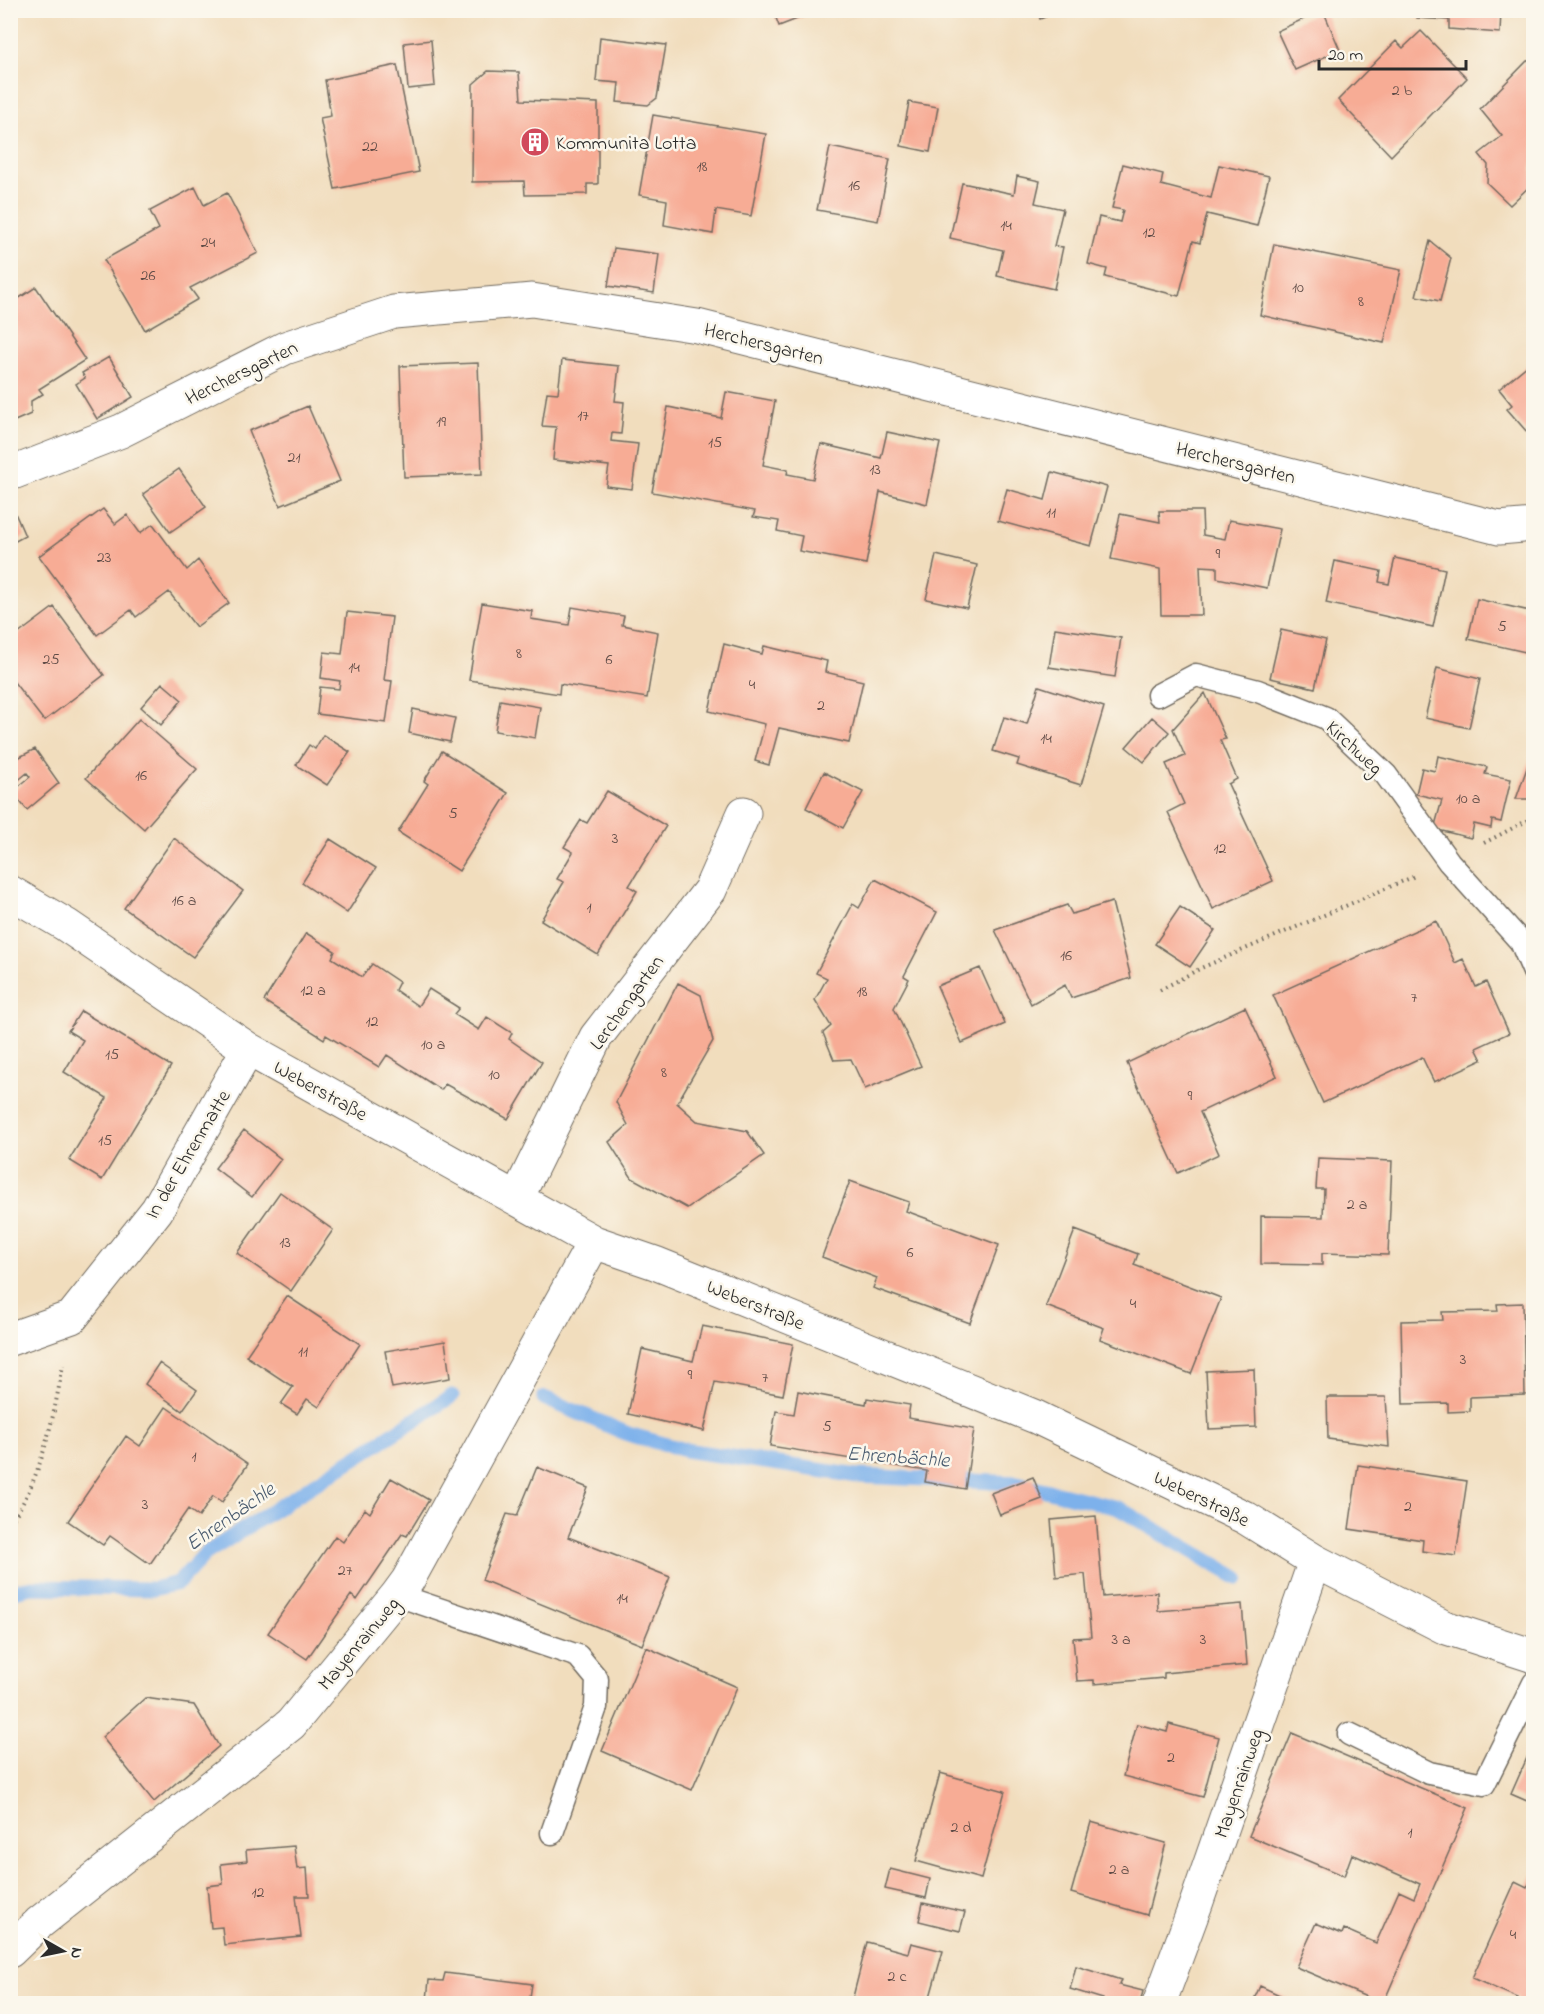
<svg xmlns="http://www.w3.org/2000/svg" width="1544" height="2014" viewBox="0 0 1544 2014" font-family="'Indie Flower',sans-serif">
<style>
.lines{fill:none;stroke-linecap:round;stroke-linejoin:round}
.stream{stroke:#7db1eb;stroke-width:15}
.building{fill:#f7ac95}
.lane-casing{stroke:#70695e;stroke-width:25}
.street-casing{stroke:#70695e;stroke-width:35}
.path{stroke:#70695e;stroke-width:4;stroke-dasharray:1.5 4.5;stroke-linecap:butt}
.lane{stroke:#fff;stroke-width:22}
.street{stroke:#fff;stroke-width:33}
.labels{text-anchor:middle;stroke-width:5;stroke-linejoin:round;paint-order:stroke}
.number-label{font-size:16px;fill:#5e4b46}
.poi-label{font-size:20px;fill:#2b2b2b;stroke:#fbf7ec;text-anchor:start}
.street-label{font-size:20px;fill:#2b2b2b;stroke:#fbf7ec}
.water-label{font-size:21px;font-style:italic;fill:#485a6e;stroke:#fbf7ec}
</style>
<rect width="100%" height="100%" fill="#fbf7ec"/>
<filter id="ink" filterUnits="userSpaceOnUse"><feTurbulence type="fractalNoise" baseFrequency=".0167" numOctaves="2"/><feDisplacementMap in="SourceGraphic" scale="12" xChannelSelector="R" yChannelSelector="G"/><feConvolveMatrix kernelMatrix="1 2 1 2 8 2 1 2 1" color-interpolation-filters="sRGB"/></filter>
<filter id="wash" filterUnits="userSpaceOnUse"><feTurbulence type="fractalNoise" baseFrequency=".008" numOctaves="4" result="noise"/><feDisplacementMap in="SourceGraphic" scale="24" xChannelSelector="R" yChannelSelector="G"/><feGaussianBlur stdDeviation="1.35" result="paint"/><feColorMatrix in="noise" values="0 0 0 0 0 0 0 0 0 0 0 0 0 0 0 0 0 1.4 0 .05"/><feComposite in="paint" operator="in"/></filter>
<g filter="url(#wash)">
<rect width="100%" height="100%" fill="#f1ddbd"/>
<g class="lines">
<path class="stream" d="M 544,1398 L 628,1434 L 685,1450 L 858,1476 L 1017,1483 L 1118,1508 L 1238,1578
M 10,1592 L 32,1587 L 153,1589 L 178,1583 L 205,1554 L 452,1396"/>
</g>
<g id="blocks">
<path class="building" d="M 773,10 L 818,10 L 818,11 L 779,26 Z
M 1037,10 L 1061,10 L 1061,11 L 1040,19 Z
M 1323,10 L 1340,50 L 1295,70 L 1277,31 Z
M 1417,10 L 1501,10 L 1500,33 L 1449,29 L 1449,20 L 1417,18 Z
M 1421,31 L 1467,78 L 1391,156 L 1338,100 L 1396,41 L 1403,48 Z
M 600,37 L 666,45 L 657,98 L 648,105 L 617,102 L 619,83 L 596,81 Z
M 431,40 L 435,86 L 408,89 L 404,43 Z
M 1534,60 L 1534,157 L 1531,169 L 1534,182 L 1510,205 L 1487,183 L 1488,165 L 1479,154 L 1502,136 L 1480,109 L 1527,61 Z
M 397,65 L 419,172 L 335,189 L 320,118 L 331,116 L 325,80 Z
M 488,71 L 519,72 L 521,100 L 598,103 L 598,184 L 587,184 L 587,194 L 525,195 L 524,181 L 472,182 L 473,84 Z
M 909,102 L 938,107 L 930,152 L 901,146 Z
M 653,115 L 766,134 L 751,216 L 716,210 L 713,234 L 664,225 L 667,200 L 639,195 Z
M 830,147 L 890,159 L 878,221 L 817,210 Z
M 1123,164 L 1163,174 L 1161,185 L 1211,198 L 1219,165 L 1269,176 L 1257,226 L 1207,214 L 1200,243 L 1193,241 L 1179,296 L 1105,277 L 1107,269 L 1088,264 L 1099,217 L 1120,222 L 1123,210 L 1112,208 Z
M 1017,176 L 1040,181 L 1035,203 L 1063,209 L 1054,246 L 1063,247 L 1054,289 L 997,276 L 1003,250 L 950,238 L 962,183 L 1014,194 Z
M 195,187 L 204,205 L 227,193 L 258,253 L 190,288 L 198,299 L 145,330 L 104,260 L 159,229 L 150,211 Z
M 1430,241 L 1451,258 L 1440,301 L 1416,296 Z
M 1274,244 L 1401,270 L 1384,343 L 1260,315 Z
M 614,248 L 659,254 L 654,293 L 608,286 Z
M 36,287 L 85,360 L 39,389 L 43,394 L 31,401 L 31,414 L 10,423 L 10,304 Z
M 109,357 L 133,397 L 97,419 L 76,384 L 85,378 L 82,373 Z
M 562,360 L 619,366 L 615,401 L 624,402 L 621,434 L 612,433 L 611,441 L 638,444 L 632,489 L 606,486 L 609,466 L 553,460 L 556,427 L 542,426 L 547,392 L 558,393 Z
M 1534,360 L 1534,440 L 1507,409 L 1512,405 L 1499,389 Z
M 478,363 L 482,474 L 404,477 L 400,366 Z
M 726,392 L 775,401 L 763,465 L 788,470 L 787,474 L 813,479 L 821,444 L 881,458 L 887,432 L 940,443 L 927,504 L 880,492 L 866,564 L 799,551 L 802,536 L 777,531 L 779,521 L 753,517 L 755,511 L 652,492 L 668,407 L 721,418 Z
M 308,406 L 340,481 L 280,506 L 249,431 Z
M 179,469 L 206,507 L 170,532 L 143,494 Z
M 1052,472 L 1107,487 L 1091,546 L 998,521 L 1007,489 L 1045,500 Z
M 103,509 L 115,524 L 127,515 L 140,533 L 153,524 L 187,570 L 198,560 L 229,603 L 196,627 L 169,592 L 136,617 L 131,610 L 97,635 L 39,556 Z
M 1159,511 L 1202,511 L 1203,535 L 1225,539 L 1229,520 L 1280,529 L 1267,588 L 1217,578 L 1217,567 L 1200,566 L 1202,615 L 1161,615 L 1160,569 L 1111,559 L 1120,514 L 1160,522 Z
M 15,513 L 25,536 L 10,544 L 10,515 Z
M 936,555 L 977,565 L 967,608 L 926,599 Z
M 1395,558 L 1445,569 L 1433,627 L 1326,603 L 1335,561 L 1381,571 L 1379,582 L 1389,584 Z
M 1477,599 L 1530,611 L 1534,600 L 1534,654 L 1468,639 Z
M 482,603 L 532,611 L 531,619 L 569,625 L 572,607 L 624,616 L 622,625 L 658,632 L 647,698 L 560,684 L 559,694 L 469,680 Z
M 54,607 L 104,675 L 44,721 L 10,677 L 10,640 Z
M 347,612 L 392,617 L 384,680 L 392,681 L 386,723 L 317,714 L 320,687 L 339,689 L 340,681 L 321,678 L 324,652 L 342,654 Z
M 1055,628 L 1121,638 L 1115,677 L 1049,667 Z
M 1281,630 L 1326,640 L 1315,688 L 1270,678 Z
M 724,644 L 762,654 L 764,646 L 827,661 L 825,672 L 863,681 L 849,743 L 779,728 L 769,765 L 755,761 L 765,724 L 709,711 Z
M 1437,668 L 1480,679 L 1469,728 L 1425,718 Z
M 162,683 L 182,700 L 161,725 L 141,707 Z
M 1039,686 L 1104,707 L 1081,785 L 1017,765 L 1019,759 L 993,751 L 1004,717 L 1027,724 Z
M 1205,693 L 1226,739 L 1220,740 L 1237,779 L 1228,784 L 1273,881 L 1213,909 L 1168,812 L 1184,804 L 1166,764 L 1185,756 L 1173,729 Z
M 500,700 L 540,707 L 535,738 L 495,731 Z
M 413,709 L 455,718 L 450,742 L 409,733 Z
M 1152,717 L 1169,732 L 1144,762 L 1126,747 Z
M 139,719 L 197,769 L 144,829 L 86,778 Z
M 323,735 L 350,752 L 327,785 L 296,765 L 309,745 L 315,749 Z
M 35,749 L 59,783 L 27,810 L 12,792 L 30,777 L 27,773 L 10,787 L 10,762 Z
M 442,751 L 508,793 L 459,871 L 398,832 L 428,784 L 424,781 Z
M 1533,751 L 1534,799 L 1516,799 Z
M 1438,756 L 1487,767 L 1485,774 L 1511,779 L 1501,822 L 1492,820 L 1491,828 L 1474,824 L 1471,838 L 1434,829 L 1442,800 L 1416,794 L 1422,768 L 1435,771 Z
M 824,772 L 863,792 L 843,828 L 806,808 Z
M 607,791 L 666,826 L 629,886 L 637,891 L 598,955 L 541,920 L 564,882 L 557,879 L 573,852 L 564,847 L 581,820 L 587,823 Z
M 174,838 L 243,891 L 193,957 L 124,908 Z
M 330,839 L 376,868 L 347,913 L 302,883 Z
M 875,879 L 937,912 L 904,976 L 909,979 L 894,1008 L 921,1066 L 865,1089 L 851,1059 L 834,1060 L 823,1033 L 831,1026 L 815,1000 L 827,978 L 816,973 L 853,904 L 859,908 Z
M 1112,902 L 1131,978 L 1071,998 L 1065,985 L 1031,1004 L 995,930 L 1067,905 L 1072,914 Z
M 1180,907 L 1215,930 L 1190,967 L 1155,944 Z
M 1436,921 L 1455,963 L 1463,959 L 1476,987 L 1486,982 L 1509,1033 L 1476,1048 L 1482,1060 L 1434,1082 L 1422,1057 L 1323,1103 L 1273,995 Z
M 306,933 L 335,951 L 332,958 L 362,977 L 372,964 L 399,982 L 395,990 L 418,1006 L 429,989 L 459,1008 L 454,1014 L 479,1030 L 487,1017 L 512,1033 L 509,1039 L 542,1062 L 508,1119 L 445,1084 L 441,1090 L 387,1055 L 379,1067 L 326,1035 L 324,1039 L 264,1001 Z
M 980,968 L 1005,1024 L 962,1043 L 937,986 Z
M 678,983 L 701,995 L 713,1041 L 677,1103 L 697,1121 L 747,1131 L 764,1155 L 687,1208 L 632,1178 L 609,1142 L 628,1125 L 616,1102 Z
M 1245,1007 L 1277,1076 L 1200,1112 L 1219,1154 L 1178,1173 L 1127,1063 Z
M 81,1011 L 171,1066 L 102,1180 L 69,1160 L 107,1098 L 64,1072 L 83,1040 L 68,1031 Z
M 244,1130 L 281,1159 L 252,1197 L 215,1168 Z
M 1318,1158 L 1392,1161 L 1388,1255 L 1322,1253 L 1322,1265 L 1261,1264 L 1261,1216 L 1323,1217 L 1324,1189 L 1316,1189 Z
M 850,1181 L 909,1202 L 906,1211 L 999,1245 L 970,1323 L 873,1288 L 877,1278 L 822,1257 Z
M 280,1192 L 333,1230 L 291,1291 L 237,1253 Z
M 1075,1230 L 1138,1254 L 1134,1265 L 1221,1298 L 1191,1374 L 1100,1339 L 1104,1328 L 1046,1306 Z
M 287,1296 L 360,1344 L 319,1407 L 307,1399 L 297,1414 L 281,1404 L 293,1387 L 246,1356 Z
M 1523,1303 L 1525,1395 L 1470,1397 L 1470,1411 L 1448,1412 L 1448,1403 L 1403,1404 L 1401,1321 L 1443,1320 L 1442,1312 L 1498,1311 L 1497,1304 Z
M 702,1326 L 793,1344 L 783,1395 L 715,1382 L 704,1431 L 628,1414 L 642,1349 L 693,1361 Z
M 445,1341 L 450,1378 L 392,1388 L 385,1351 Z
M 159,1363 L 197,1390 L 182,1411 L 145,1384 Z
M 1254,1369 L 1256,1427 L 1209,1429 L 1206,1371 Z
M 798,1391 L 866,1404 L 867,1398 L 910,1405 L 908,1418 L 974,1429 L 965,1489 L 925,1482 L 927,1471 L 770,1446 L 776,1411 L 794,1414 Z
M 1327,1397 L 1386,1397 L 1389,1447 L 1328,1439 Z
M 166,1407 L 248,1464 L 222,1502 L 213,1496 L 199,1517 L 188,1509 L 150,1564 L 110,1536 L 103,1545 L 68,1521 L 126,1436 L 140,1446 Z
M 1358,1465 L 1467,1481 L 1456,1556 L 1422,1551 L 1423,1540 L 1349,1529 Z
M 537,1467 L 588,1488 L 568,1537 L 670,1577 L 642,1645 L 482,1580 L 507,1514 L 517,1516 Z
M 1033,1477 L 1042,1499 L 1000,1515 L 991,1493 Z
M 391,1478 L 429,1500 L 407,1536 L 402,1534 L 357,1600 L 351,1595 L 307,1659 L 268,1633 L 335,1536 L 343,1542 L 365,1509 L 370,1513 Z
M 1096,1516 L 1103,1597 L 1157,1592 L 1158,1611 L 1242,1604 L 1247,1665 L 1164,1673 L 1164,1678 L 1094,1684 L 1094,1680 L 1077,1681 L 1073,1638 L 1091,1637 L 1085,1574 L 1056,1577 L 1051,1520 Z
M 646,1647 L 737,1687 L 692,1790 L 602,1751 Z
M 145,1698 L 194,1705 L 219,1746 L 154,1802 L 102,1737 Z
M 1137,1724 L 1167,1732 L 1169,1724 L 1219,1737 L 1203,1797 L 1123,1776 Z
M 1292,1733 L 1468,1808 L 1383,2004 L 1296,1967 L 1316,1923 L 1342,1934 L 1344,1929 L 1376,1943 L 1399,1891 L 1414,1898 L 1420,1884 L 1352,1854 L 1344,1876 L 1249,1836 Z
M 1534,1742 L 1534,1804 L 1511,1794 Z
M 940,1773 L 1005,1791 L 981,1879 L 916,1861 Z
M 1091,1822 L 1166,1843 L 1147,1915 L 1071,1893 Z
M 294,1846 L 297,1869 L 307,1868 L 309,1896 L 296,1896 L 301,1937 L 224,1945 L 222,1927 L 211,1928 L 207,1886 L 223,1884 L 221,1864 L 247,1861 L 246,1850 Z
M 890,1869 L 930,1879 L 926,1898 L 885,1889 Z
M 1534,1873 L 1534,2004 L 1515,2004 L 1518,1998 L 1472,1978 L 1515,1882 L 1527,1888 Z
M 923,1903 L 965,1912 L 960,1931 L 919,1921 Z
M 867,1942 L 908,1953 L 911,1943 L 943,1951 L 928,2004 L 878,2004 L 853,1997 Z
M 1076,1966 L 1121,1980 L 1119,1985 L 1143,1991 L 1140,2004 L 1102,2004 L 1103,1999 L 1070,1989 Z
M 445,1973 L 532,1984 L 529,2004 L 441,2004 L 427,2000 L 429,1980 L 443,1981 Z
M 1260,1986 L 1299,2004 L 1252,2004 Z"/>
</g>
</g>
<g filter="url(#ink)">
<use href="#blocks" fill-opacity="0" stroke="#70695e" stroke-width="1.5"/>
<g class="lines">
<g class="lane-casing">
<path id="lane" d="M 1158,695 L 1196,675 L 1258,691 L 1326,718 L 1386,775 L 1449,862 L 1521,942 L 1534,972
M 397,1595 L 578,1656 L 597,1679 L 596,1707 L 552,1833
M 1349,1734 L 1429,1773 L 1484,1784 L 1534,1683"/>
</g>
<g class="street-casing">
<path id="street" d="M 10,474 L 121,431 L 285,348 L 394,312 L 532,300 L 697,326 L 1499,528 L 1534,525
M 10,892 L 66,925 L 248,1049 L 594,1242 L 655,1263 L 1036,1417 L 1246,1518 L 1315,1561 L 1444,1627 L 1534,1656
M 517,1198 L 596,1037 L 710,890 L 744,813
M 10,1339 L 72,1317 L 157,1210 L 248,1049
M 10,1951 L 39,1923 L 291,1724 L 397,1595 L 408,1580 L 594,1242
M 1159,2004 L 1196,1904 L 1315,1561"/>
</g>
<path class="path" d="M 1484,843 L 1534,817
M 1160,990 L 1201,968 L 1415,876
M 10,1523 C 41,1482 54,1415 63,1365"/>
<use href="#lane" class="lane"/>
<use href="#street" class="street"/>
</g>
</g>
<defs>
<g id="building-disc" transform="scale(1.5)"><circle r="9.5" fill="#d1495b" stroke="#fbf7ec"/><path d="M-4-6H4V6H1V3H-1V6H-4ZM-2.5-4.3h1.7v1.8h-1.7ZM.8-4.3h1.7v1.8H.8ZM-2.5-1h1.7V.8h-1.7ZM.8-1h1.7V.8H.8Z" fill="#fff"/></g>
</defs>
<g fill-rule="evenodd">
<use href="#building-disc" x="535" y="142"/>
</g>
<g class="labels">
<g class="number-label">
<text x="1402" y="95">2 b</text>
<text x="370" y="151">22</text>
<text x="702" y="171">18</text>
<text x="854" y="190">16</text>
<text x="1006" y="230">14</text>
<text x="1149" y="237">12</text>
<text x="208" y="247">24</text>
<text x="148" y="280">26</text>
<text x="1298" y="292">10</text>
<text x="1361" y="306">8</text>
<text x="583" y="420">17</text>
<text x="441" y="426">19</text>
<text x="715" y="447">15</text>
<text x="294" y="462">21</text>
<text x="875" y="474">13</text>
<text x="1051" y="517">11</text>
<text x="1218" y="558">9</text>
<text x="104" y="562">23</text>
<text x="1502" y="631">5</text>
<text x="519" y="658">8</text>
<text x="51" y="664">25</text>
<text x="609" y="664">6</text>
<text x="354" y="672">14</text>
<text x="752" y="689">4</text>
<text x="821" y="710">2</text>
<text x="1046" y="743">14</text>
<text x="141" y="780">16</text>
<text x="1468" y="803">10 a</text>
<text x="453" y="818">5</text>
<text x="615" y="843">3</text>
<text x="1220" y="853">12</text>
<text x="184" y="905">16 a</text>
<text x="589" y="912">1</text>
<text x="1066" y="960">16</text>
<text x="313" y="995">12 a</text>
<text x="862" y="996">18</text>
<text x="1414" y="1002">7</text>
<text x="372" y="1026">12</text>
<text x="433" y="1049">10 a</text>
<text x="112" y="1059">15</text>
<text x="664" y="1077">8</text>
<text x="494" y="1079">10</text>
<text x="1190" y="1100">9</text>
<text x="105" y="1145">15</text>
<text x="1357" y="1209">2 a</text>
<text x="285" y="1247">13</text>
<text x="910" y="1257">6</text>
<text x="1133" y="1308">4</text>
<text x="303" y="1356">11</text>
<text x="1463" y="1364">3</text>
<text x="690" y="1379">9</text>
<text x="765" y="1382">7</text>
<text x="827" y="1431">5</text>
<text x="194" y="1461">1</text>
<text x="145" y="1509">3</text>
<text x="1408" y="1511">2</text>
<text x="345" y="1575">27</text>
<text x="622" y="1603">14</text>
<text x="1121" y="1644">3 a</text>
<text x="1203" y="1644">3</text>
<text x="1171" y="1762">2</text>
<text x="961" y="1832">2 d</text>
<text x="1410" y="1837">1</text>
<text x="1119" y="1874">2 a</text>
<text x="258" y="1897">12</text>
<text x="1513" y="1939">4</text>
<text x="897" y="1981">2 c</text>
</g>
<g class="poi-label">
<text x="556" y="149">Kommunita Lotta</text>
</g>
<g class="street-label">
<text transform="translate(764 343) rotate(14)" y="7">Herchersgarten</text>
<text transform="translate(241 372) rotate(-26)" y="7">Herchersgarten</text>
<text transform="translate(1236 462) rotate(14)" y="7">Herchersgarten</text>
<text transform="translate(1355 747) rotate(43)" y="7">Kirchweg</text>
<text transform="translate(626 1002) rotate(-54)" y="7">Lerchengarten</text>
<text transform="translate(321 1090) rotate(29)" y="7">Weberstraße</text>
<text transform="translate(187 1154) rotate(-59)" y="7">In der Ehrenmatte</text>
<text transform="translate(756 1304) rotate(22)" y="7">Weberstraße</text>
<text transform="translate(1202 1498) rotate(26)" y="7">Weberstraße</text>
<text transform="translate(358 1643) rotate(-50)" y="7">Mayenrainweg</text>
<text transform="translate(1238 1783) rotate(-71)" y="7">Mayenrainweg</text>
</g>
<g class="water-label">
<text transform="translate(898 1456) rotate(4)" y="7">Ehrenbächle</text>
<text transform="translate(230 1516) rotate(-35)" y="7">Ehrenbächle</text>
</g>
</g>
<rect width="1544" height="2014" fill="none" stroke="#fbf7ec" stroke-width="36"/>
<g transform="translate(63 1951) rotate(99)" stroke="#fbf7ec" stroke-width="4.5" paint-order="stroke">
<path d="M0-4.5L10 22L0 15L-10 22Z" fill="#2b2b2b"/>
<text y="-9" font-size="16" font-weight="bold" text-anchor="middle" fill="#2b2b2b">N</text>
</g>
<path d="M1319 60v9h147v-9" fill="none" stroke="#2b2b2b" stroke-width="3"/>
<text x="1328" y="60" font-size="18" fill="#2b2b2b" stroke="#fbf7ec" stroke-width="4.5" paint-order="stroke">20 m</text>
</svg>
